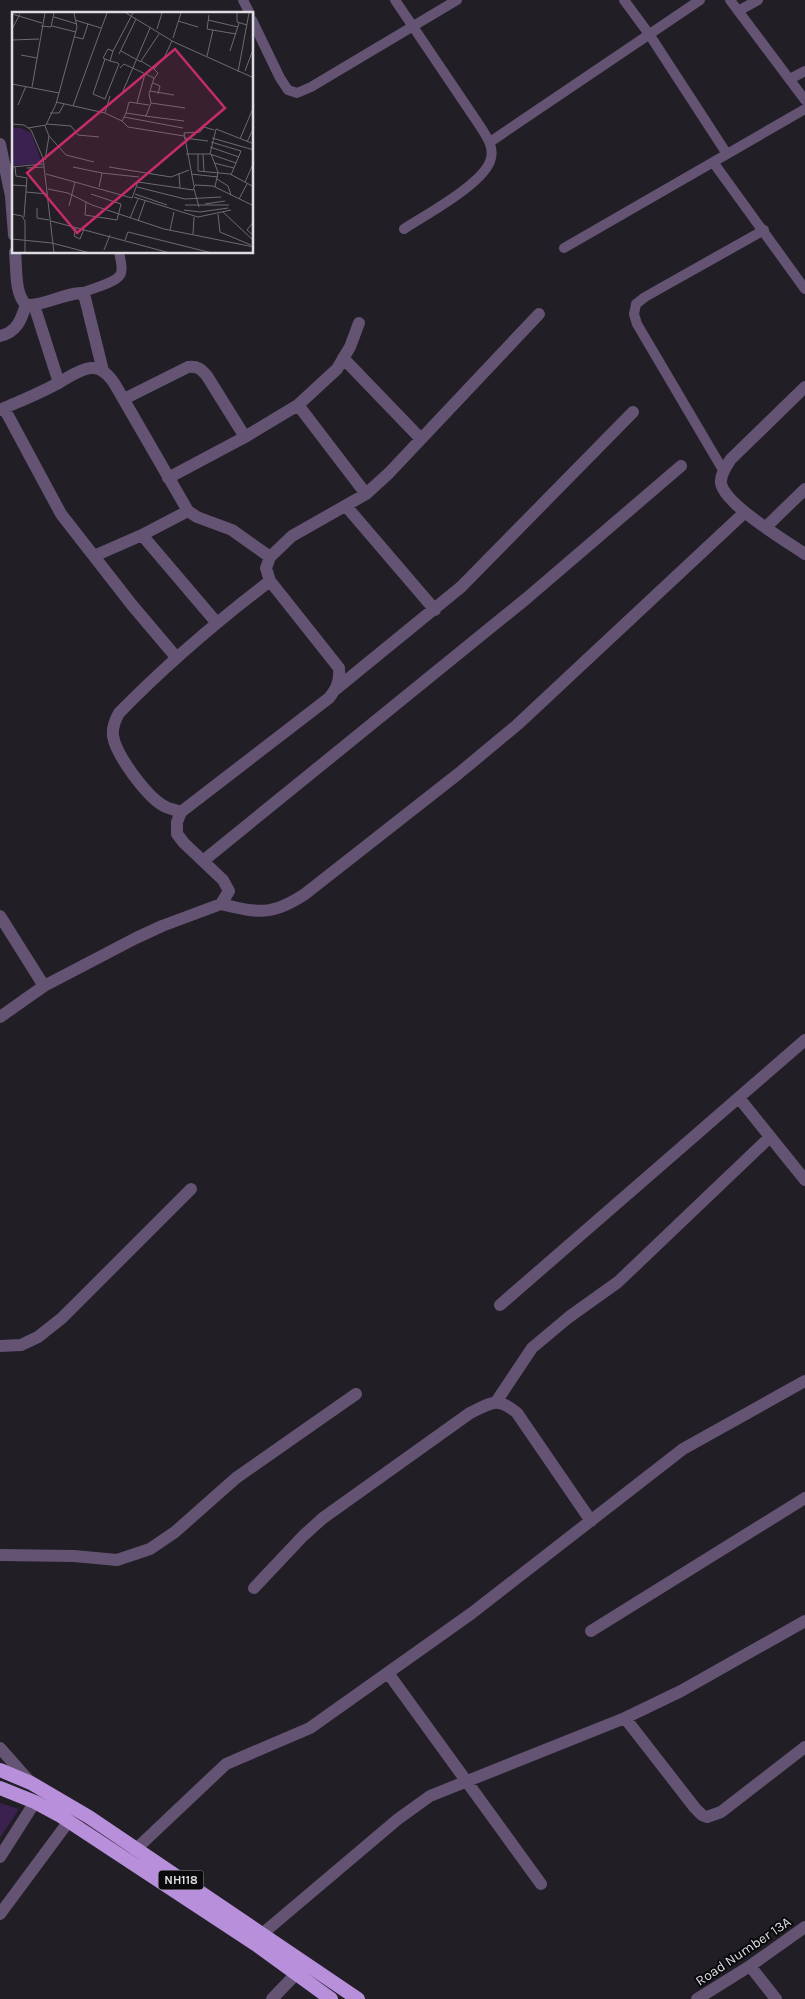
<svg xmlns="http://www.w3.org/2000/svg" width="805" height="1999" viewBox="0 0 805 1999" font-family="Karla,sans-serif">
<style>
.green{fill:#3b214f}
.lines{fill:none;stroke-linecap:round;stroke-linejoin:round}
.service{stroke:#645373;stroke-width:10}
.minor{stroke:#645373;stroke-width:12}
.trunk{stroke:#b78fda;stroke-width:14}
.labels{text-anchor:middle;stroke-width:4;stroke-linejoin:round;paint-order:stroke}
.shield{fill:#0a090c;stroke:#9f9da2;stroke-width:1}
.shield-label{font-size:12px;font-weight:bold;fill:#dfdde2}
.street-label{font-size:14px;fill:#dfdde2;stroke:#0a090c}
.inset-road{fill:none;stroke:#6d6a71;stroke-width:1}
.view{fill:#c52c68;fill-opacity:0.15;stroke:#c52c68;stroke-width:2.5}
.inset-edge{fill:none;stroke:#dfdde2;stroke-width:2.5}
</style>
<rect width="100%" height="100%" fill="#211e25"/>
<path class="green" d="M 0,1803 L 19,1809 L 0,1838 Z"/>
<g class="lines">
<path class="service" d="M 243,0 L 250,14
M 395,0 L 480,126 C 486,136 494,146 491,158 C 487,182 425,215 404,229
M 624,0 L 649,34 L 727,154
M 730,0 L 805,100
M 738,11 L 758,0
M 252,20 L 280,78 L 288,90 L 297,93 L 311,87 L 457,0
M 790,79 L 805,71
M 490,142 L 700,0
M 713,162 L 805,289
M 564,248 L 805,109
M 81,293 C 90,289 118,283 121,273 C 123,267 120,258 119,252
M 723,470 L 637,324 L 634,314 L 636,304 L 645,297 L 764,230"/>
<path class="minor" d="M 0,144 L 11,196 L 14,235
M 15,252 C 17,269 14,292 26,305 C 44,306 62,294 81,293 L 85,298 L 103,371
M 34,305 L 59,383
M 0,336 C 17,332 21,320 26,305
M 343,358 L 421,439
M 805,387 L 731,459 C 727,465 720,474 721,483 C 724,504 786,541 805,554
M 124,399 L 188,367 C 198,366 201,369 207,376 L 245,437
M 298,405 L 366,494
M 4,408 L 61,514 L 132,605 L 176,657
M 0,410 C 20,401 41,393 60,382 C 69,377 80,369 91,368 C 103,367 112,379 117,388 L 188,511 L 197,517 L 232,530 L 270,557
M 168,478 L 245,437 L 298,405 L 337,369 L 350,347 L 359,323
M 346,506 L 435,610
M 766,527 L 805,489
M 142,535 L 216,622
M 94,556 L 142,535 L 188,511
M 336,689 L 461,587 L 633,412
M 181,812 C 176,810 170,809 166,807 C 148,799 116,755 113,736 C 112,727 115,720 119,713 C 166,665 216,622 270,581
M 203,861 L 527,598 L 681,466
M 221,904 C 258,913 272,916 305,894 L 458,774 L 517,725 L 745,512
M 0,916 L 44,986
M 0,1017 L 44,986 L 136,938 L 162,926 L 221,904 L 229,891 L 223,880 L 184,843 L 177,834 L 177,822 L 181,812 L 329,698 C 337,688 340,681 339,668 L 270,581 L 266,568 L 270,557 L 292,536 L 366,494 L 389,473 L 539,314
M 739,1098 L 805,1180
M 500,1305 L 805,1040
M 0,1346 L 21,1345 L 38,1337 L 62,1318 L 191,1189
M 496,1402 L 532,1348 L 569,1317 L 618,1282 L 770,1137
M 0,1555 L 74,1556 L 117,1560 L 150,1549 L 175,1532 L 236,1478 L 356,1394
M 254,1588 L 303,1536 L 323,1518 L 470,1413 C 491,1403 497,1396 517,1413 L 591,1521
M 591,1631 L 805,1498
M 388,1673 L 541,1884
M 625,1718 L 695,1808 L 702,1815 L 707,1817 L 721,1812 L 805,1747
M 0,1748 L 31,1783
M 135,1850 L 226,1764 L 310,1728 L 472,1613 L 683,1449 L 805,1381
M 0,1857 L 35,1802
M 0,1914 L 69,1821
M 262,1934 L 398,1819 L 430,1796 L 625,1718 L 681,1691 L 805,1621
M 750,1966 L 776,1999
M 272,1999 L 296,1974
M 697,1999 L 750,1966 L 805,1927"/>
<path class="trunk" d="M 0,1770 L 31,1783 L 89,1817 L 358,1999
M 0,1788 L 35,1802 L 59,1815 L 258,1946 L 331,1999"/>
</g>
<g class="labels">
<rect class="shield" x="158.5" y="1870.5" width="45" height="19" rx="4"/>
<g class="shield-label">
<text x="181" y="1884">NH118</text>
</g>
<g class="street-label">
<text transform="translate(743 1951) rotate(-34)" y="5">Road Number 13A</text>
</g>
</g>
<g transform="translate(12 12)">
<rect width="241" height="241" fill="#211e25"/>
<path d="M 0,116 L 9,116 L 19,121 L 30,151 L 0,154 Z" fill="#3b214f"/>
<path class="inset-road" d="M 114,1 L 162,30 L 242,66M 225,1 L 225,10 L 235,13M 0,2 L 30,11M 197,3 L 195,17 L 224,22M 42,5 L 65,12M 63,8 L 89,16M 196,8 L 226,15M 166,9 L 186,15M 29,14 L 39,15 L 42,1M 40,14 L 64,20M 0,17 L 8,2M 145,17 L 150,1M 63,25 L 71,27 L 76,12M 161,26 L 169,1M 0,28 L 27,27M 101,39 L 121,1M 109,39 L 129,50M 218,39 L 227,11M 107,42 L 124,7M 9,43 L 25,46M 195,44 L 201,18M 93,47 L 81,82 L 93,87 L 107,52 L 106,51 L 98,49 L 93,47 L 91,46 L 96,37 L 101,39 L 98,49M 108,56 L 112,52 L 142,66 L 137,82 L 139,91M 142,57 L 129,49 L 147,22M 233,59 L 242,35M 226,60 L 237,1M 142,67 L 146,61 L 142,57 L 152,46 L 160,29M 141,71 L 148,74 L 146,82M 0,72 L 47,81M 20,75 L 33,1M 111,79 L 138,16M 138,79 L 162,83M 44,90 L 93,101 L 110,109 L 114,101 L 134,104 L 139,91 L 173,96M 125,91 L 133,62M 6,93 L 14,74M 61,94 L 95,1M 38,101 L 47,101 L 52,92M 93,101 L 98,84M 114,101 L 117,90 L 137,93M 133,104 L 172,109M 112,105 L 171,116M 110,109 L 116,115 L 172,124M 0,112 L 12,113 L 19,118 L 31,146 L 42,241M 35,112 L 59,114 L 66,123 L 87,125M 33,114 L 37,124 L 54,143 L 82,150M 16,116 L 34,113 L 44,92 L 65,15 L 62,1M 172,126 L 196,129M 200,126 L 242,138M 228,127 L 242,94M 199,130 L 229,139M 235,130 L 242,115M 198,135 L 227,145M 174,142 L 198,142 L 224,151M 186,142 L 186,159 L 218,162 L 242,175M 191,142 L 192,160M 198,142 L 204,117 L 242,132M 199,142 L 206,160 L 203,175M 33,148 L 37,124M 202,151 L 222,156M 0,155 L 31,152M 3,155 L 4,164 L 15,166 L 12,205M 61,155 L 90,161 L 87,175M 97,155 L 159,165 L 177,158M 15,156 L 32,155M 90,161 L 127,165M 167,161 L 168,176M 34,162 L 120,186 L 126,170 L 181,178 L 183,173 L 201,174 L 242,194M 179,162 L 206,165M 219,163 L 229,139M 205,167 L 216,174 L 219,183M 233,170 L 242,150M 0,173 L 15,174M 182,174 L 172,121 L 188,120 L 192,115 L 202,118M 125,175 L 173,187 L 209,185M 36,177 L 56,181 L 80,193 L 152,217 L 242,235M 182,177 L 187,195M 14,180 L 35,182M 123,182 L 155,193M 122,185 L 186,205 L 219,198M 227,187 L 235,172M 74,190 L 73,203 L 105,208 L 109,192 L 79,182M 193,192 L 213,189M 173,193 L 217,193M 57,194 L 63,170M 25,196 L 25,206 L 37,208M 172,198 L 188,200 L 216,196M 211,200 L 242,229M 0,202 L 10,204 L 13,209 L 13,241M 206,202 L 208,220 L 239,233M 118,206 L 126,187M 39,209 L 158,241M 126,209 L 133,189M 242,209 L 235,218 L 242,224M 64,215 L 62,224 L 68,227 L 72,217M 158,218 L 162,200M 181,222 L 182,205M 0,227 L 40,231 L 78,241M 113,228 L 116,220 L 200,241M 92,238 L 98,223"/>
<path class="view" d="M 163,37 L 213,96 L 65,221 L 15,161 Z"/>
<rect width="241" height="241" class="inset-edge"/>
</g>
</svg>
